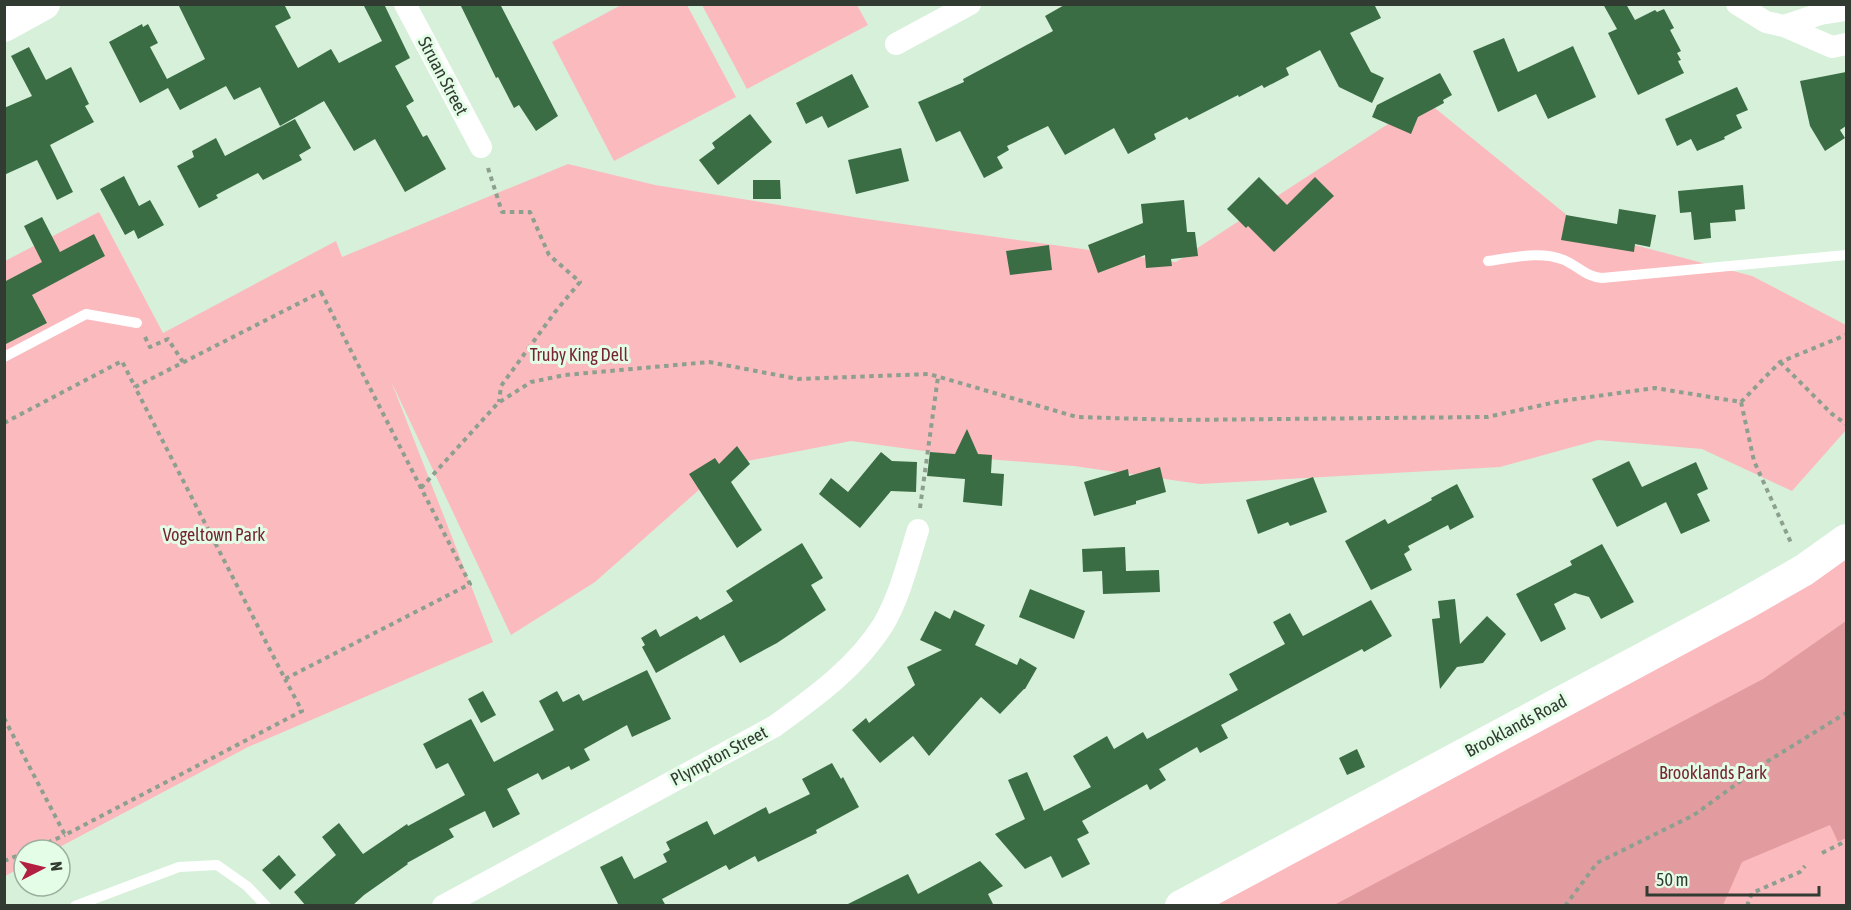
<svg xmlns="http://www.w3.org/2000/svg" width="1851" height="910" viewBox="0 0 1851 910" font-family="'Asap Condensed',sans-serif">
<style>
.green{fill:#fbbabe}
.forest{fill:#e29ca0}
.building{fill:#3b6d45}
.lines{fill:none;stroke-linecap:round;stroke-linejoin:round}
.path{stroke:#8d9f8f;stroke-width:4;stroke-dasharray:4.5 4.5;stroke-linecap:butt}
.lane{stroke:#fff;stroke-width:10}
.street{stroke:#fff;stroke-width:22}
.secondary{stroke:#fff;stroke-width:32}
.labels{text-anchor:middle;stroke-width:6;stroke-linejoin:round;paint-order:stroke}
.street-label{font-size:18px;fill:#313b32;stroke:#e4fde7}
.park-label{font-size:18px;fill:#772532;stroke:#e4fde7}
</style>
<rect width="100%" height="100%" fill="#d7f0da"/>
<path class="green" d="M 623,4 L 687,5 L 736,97 L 614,161 L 552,42 Z
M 702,5 L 857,5 L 868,25 L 747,89 Z
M 1425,100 L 1589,233 L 1752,276 L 1846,325 L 1846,430 L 1792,491 L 1702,449 L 1598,440 L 1500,467 L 1200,484 L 1074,466 L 975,458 L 851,441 L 727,465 L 595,582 L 511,635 L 391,381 L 493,642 L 248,747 L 54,850 L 24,850 L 24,866 L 5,876 L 5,261 L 99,212 L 163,333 L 336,241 L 342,257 L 568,164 L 655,185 L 860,218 L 1176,262 Z
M 1846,550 L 1846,905 L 1175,906 Z"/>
<path class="forest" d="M 1846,621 L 1846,838 L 1838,842 L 1830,825 L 1742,862 L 1723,905 L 1334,905 L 1763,679 Z"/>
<path class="building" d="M 178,4 L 284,4 L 291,18 L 275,26 L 298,68 L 331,49 L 339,63 L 382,41 L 363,4 L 384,4 L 410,58 L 395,66 L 414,101 L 406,106 L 423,137 L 427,135 L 446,169 L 405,192 L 375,139 L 354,151 L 324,101 L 280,126 L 260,87 L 234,100 L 226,86 L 180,110 L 168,88 L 140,103 L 109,42 L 142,24 L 143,27 L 148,24 L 158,43 L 150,47 L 167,79 L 205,59 Z
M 460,4 L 500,4 L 558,116 L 536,131 L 519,105 L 514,108 L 498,77 L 496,78 Z
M 1066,4 L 1374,4 L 1381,18 L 1350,33 L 1371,72 L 1384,78 L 1372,103 L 1339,87 L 1320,50 L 1286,68 L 1289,75 L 1264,88 L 1262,85 L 1239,97 L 1238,95 L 1189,120 L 1187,117 L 1154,134 L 1156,139 L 1128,154 L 1114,128 L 1065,155 L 1048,126 L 1007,146 L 1009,150 L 997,157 L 1003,168 L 984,178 L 960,131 L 936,142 L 918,102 L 964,82 L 963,79 L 1053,31 L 1045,16 Z
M 1603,4 L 1626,4 L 1635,20 L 1655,10 L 1657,12 L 1664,9 L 1674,28 L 1670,30 L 1681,51 L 1677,53 L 1681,60 L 1678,61 L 1684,73 L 1638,95 L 1608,33 L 1617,29 Z
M 1504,38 L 1518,72 L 1573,46 L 1596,97 L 1548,119 L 1536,94 L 1498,112 L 1473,51 Z
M 29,47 L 46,80 L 71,67 L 89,104 L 85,106 L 94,122 L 50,145 L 73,192 L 57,200 L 37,160 L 4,175 L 4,108 L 32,96 L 11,56 Z
M 1846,72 L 1846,126 L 1840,130 L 1845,138 L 1825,151 L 1810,126 L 1800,81 Z
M 1440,73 L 1452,95 L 1443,100 L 1444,103 L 1418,117 L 1411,134 L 1372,117 L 1377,105 Z
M 852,74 L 869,107 L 828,128 L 822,116 L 806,124 L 796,103 Z
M 1737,87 L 1748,110 L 1736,115 L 1742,128 L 1724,137 L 1725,139 L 1697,151 L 1691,139 L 1677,146 L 1665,119 Z
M 750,114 L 772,142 L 718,185 L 699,160 L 715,148 L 712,143 Z
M 295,119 L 311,148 L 299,155 L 302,160 L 263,180 L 258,173 L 216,195 L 218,198 L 199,208 L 177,166 L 194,157 L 192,151 L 216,138 L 225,156 Z
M 901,148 L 909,181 L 856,194 L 848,160 Z
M 124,176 L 139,206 L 150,200 L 164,225 L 138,239 L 134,230 L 125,235 L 100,189 Z
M 1259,177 L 1287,205 L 1315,177 L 1334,196 L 1274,252 L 1248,226 L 1246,228 L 1227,209 Z
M 753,180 L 780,180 L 781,199 L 753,199 Z
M 1743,185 L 1745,209 L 1735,210 L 1736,221 L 1710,223 L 1711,238 L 1694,240 L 1691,212 L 1680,213 L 1678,191 Z
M 1184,200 L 1187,232 L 1195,232 L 1198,256 L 1171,259 L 1172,266 L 1146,268 L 1145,255 L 1098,273 L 1088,245 L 1143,223 L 1141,204 Z
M 1619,209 L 1656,215 L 1650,247 L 1635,244 L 1634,252 L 1561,240 L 1566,215 L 1617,224 Z
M 42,217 L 60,252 L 94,234 L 105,256 L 32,295 L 47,323 L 4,345 L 4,282 L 42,262 L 24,226 Z
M 1049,245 L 1052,270 L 1010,275 L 1006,251 Z
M 967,429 L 978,454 L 992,455 L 991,473 L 1004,474 L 1002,506 L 963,502 L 965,479 L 927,476 L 930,452 L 955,454 Z
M 737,446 L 750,464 L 731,482 L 762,530 L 737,548 L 689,474 L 715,458 L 719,464 Z
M 881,452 L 892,461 L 917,462 L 916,492 L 891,491 L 860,528 L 819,494 L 831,478 L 848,492 Z
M 1629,461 L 1642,487 L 1696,462 L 1708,489 L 1697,494 L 1710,521 L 1681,534 L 1666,502 L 1617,527 L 1592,479 Z
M 1160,467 L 1166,492 L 1136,501 L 1136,504 L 1094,516 L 1084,482 L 1128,469 L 1129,476 Z
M 1313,477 L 1327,512 L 1290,526 L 1288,522 L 1258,534 L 1246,500 Z
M 1457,484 L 1474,517 L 1450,530 L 1448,525 L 1408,546 L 1410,550 L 1404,554 L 1412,570 L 1371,590 L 1345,541 L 1385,519 L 1388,524 L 1432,500 L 1431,498 Z
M 802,543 L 823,578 L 811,585 L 826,610 L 777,643 L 740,663 L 724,635 L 656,673 L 642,647 L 645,645 L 641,638 L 656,629 L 660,637 L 697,616 L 700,620 L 733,601 L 726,591 Z
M 1602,544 L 1634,602 L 1601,619 L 1589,597 L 1575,593 L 1554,604 L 1566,629 L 1541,642 L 1516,594 L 1572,565 L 1570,561 Z
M 1125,547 L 1126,571 L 1159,570 L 1160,592 L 1103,594 L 1102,571 L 1083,572 L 1082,549 Z
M 1030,589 L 1085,611 L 1074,639 L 1019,617 Z
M 1455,599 L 1460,644 L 1487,616 L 1506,634 L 1483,663 L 1457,667 L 1440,689 L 1432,619 L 1440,618 L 1438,601 Z
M 1371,600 L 1392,636 L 1364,652 L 1362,649 L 1221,725 L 1228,738 L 1200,753 L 1197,747 L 1159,769 L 1166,780 L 1150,790 L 1147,784 L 1082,821 L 1089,833 L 1077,839 L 1090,864 L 1062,878 L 1051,856 L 1025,869 L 995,834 L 1025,819 L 1008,780 L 1027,772 L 1044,811 L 1091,787 L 1073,756 L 1107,736 L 1114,749 L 1143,732 L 1147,739 L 1238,690 L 1229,674 L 1285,644 L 1273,622 L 1290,613 L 1303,636 Z
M 954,610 L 985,625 L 975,645 L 1017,665 L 1020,658 L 1037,668 L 1025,689 L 1024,689 L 1000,714 L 981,697 L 929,756 L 913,736 L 880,763 L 852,730 L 866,718 L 869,723 L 915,685 L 907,667 L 942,650 L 920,640 L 935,611 L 950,619 Z
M 647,670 L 671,719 L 632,737 L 627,725 L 584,749 L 590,760 L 571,770 L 569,766 L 542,780 L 538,773 L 507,789 L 520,814 L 493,828 L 485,811 L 449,829 L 454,837 L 407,863 L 408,864 L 364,895 L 352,906 L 306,906 L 294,892 L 336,855 L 322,837 L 339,823 L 363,854 L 407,824 L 408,826 L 465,795 L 448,763 L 436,769 L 423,744 L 471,719 L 494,762 L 554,730 L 539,701 L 557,691 L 563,702 L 579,694 L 583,701 Z
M 483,691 L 496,715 L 481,723 L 468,699 Z
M 1357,749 L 1365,767 L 1347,775 L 1339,758 Z
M 832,763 L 841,779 L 843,777 L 859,807 L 816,830 L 817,833 L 758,862 L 755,856 L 729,870 L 726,865 L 662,899 L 666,906 L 619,906 L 600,867 L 622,856 L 634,879 L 667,862 L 663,854 L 670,850 L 666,842 L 707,821 L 714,835 L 766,807 L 769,814 L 810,794 L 802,779 Z
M 279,855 L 296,875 L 280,890 L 262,870 Z
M 980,861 L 1003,886 L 988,894 L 994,906 L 844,906 L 908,874 L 918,894 Z"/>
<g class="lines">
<path class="path" d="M 488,168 L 502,212 L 530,212 L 549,255 L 580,282 L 555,312 L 501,386 L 499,402
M 321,292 L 470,584 L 285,679 L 135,387 Z
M 145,337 L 150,347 L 168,339 L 183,362
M 1780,362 L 1832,414 L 1846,424
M 1741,402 L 1780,362 L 1846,335
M 4,423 L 122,361 L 135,387
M 421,488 L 498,403 L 531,382 L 565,375 L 709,362 L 798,379 L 929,374 L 1077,417 L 1178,420 L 1487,417 L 1561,401 L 1655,388 L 1741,402 L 1754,461 L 1792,545
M 920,508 L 938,377
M 4,718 L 65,835 L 302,711 L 285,679
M 31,850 L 65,835
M 1822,853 L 1846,841
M 4,861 L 24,853
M 1565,906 L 1597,863 L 1694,815 L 1768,761 L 1846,713
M 1747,906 L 1752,893 L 1800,872 L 1805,866"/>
<path class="lane" d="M 1488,261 C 1512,258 1540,250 1564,260 C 1578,266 1586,277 1602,278 L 1846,255
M 4,357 L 86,314 L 137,323
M 75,906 L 179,867 L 217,865 L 247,886 L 266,906"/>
<path class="street" d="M 405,4 L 481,147
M 1737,4 L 1766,22 L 1784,26 L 1832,47 L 1846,44
M 1784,26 L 1820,14 L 1846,10
M 896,44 L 970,4
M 443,906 L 775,726 C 815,697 856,668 883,625 C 900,596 908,562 918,530"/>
<path class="secondary" d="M 4,26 L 44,4
M 1181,906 L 1741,606 L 1804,570 L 1846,540"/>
</g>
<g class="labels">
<g class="street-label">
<text transform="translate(443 76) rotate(62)" y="6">Struan Street</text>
<text transform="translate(1516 726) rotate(-28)" y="6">Brooklands Road</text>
<text transform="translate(719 756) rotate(-28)" y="6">Plympton Street</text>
</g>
<g class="park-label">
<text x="579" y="361">Truby King Dell</text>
<text x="214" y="541">Vogeltown Park</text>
<text x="1713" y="779">Brooklands Park</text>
</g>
</g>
<rect width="1851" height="910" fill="none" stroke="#313b32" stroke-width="12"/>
<g transform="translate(42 868) rotate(83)"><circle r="28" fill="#e4fde7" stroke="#9caf9f" stroke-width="1.5"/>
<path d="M0-4.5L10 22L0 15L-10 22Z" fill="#b21f40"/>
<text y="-9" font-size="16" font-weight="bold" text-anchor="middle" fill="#313b32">N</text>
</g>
<path d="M1647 886v9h172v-9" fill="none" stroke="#313b32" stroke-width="3"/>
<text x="1656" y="886" font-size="18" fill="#313b32" stroke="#e4fde7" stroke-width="4.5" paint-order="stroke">50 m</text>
</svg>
